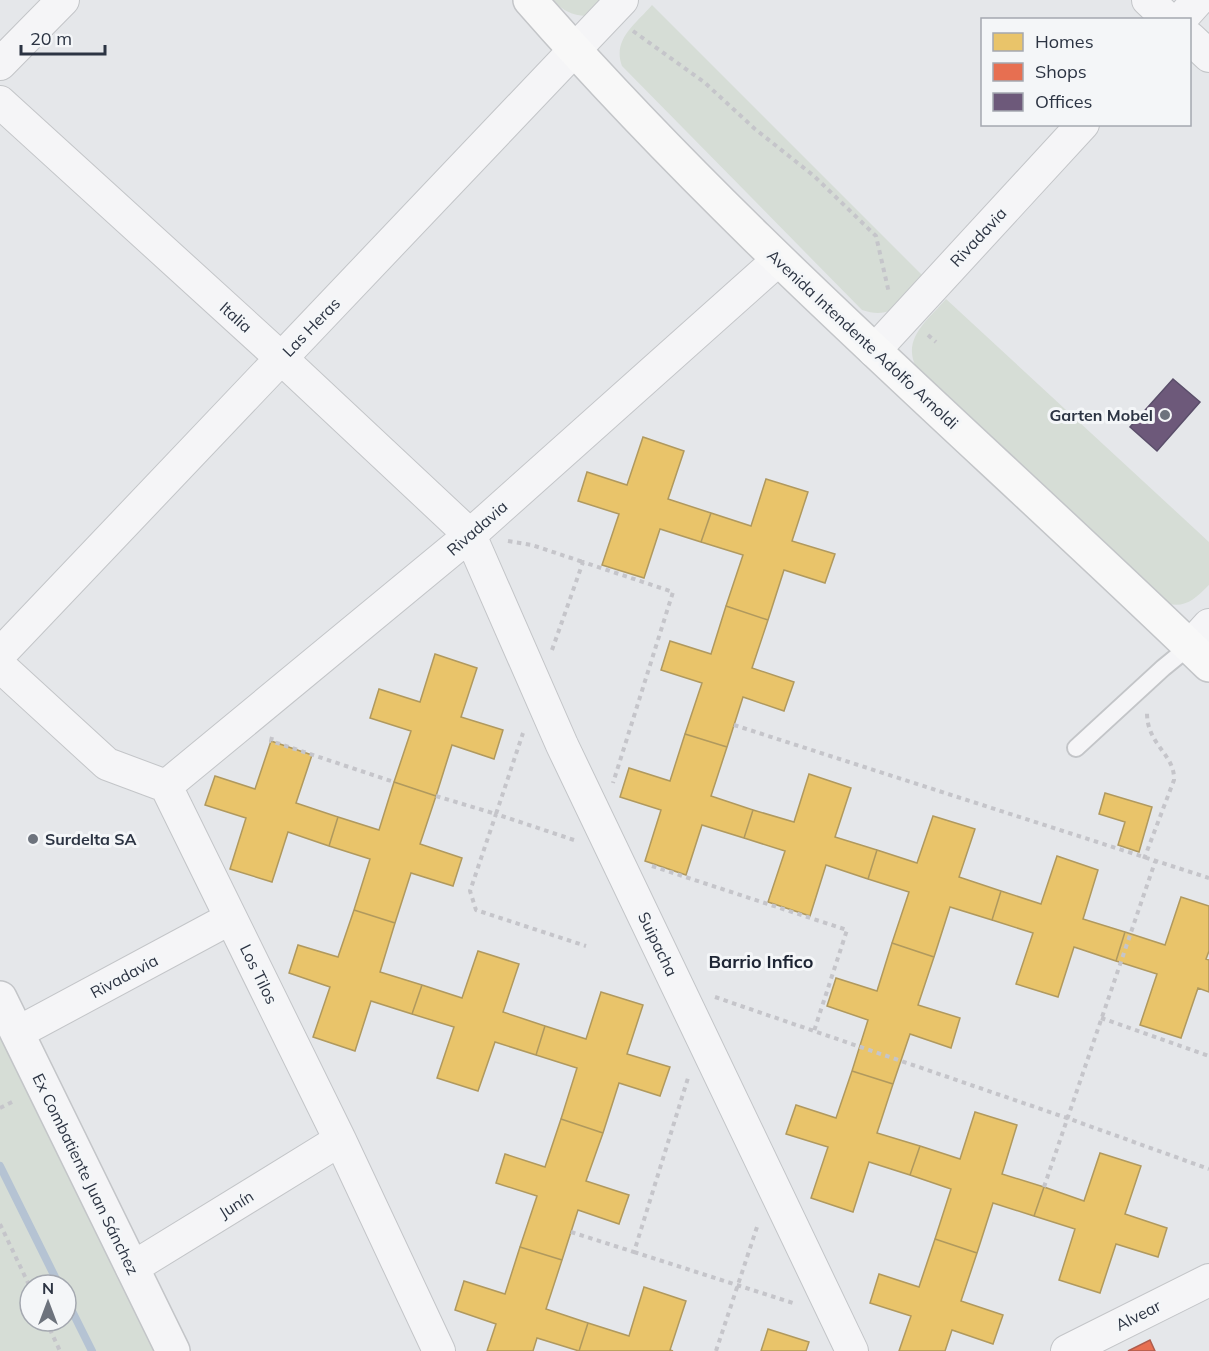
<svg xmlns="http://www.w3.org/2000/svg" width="1209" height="1351" viewBox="0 0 1209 1351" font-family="Mulish,sans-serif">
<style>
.green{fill:#d6ddd6;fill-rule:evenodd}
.homes{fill:#e9c46a;stroke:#b0995e;stroke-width:1.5}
.shops{fill:#e76f51;stroke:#af5d4d;stroke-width:1.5}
.offices{fill:#6d597a;stroke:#5a4e6a;stroke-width:1.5}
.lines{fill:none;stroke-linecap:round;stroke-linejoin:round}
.stream{stroke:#b5c3d3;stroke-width:8}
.service-casing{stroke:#c3c5c8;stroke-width:20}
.minor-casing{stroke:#c3c5c8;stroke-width:34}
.tertiary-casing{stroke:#c3c5c8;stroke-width:36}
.secondary-casing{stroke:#c3c5c8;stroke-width:36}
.path{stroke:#c5c5ca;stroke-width:4;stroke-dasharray:4.5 4.5;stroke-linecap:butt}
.service{stroke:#f5f5f7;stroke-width:16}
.minor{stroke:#f5f5f7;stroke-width:32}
.tertiary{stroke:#f5f5f7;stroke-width:33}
.secondary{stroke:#f8f8f8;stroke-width:33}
.poi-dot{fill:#6d737d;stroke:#f4f6f8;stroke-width:2}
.labels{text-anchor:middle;stroke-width:6;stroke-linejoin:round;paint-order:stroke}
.street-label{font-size:16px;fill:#2c3443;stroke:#f4f6f8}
.poi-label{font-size:16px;font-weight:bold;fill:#2c3443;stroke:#f4f6f8;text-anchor:end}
.neighbourhood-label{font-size:18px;font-weight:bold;fill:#1e2534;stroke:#f4f6f8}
</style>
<rect width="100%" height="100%" fill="#e5e7ea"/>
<path class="green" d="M 553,0 L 606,0 L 586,16 C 572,15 563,11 553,0 Z
M 652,5 L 925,278 C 904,299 894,321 862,310 L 622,66 C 612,39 636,24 652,5 Z
M 946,299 L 1209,542 L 1209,585 C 1192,602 1183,610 1159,601 L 915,365 C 903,337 929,319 946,299 Z
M 0,1037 L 67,1169 L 154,1351 L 0,1351 ZM 30,1285 L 66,1285 L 66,1321 L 30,1321 Z"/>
<path class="homes" d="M 643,437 L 684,451 L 668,499 L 711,513 L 701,542 L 660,529 L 644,578 L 602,565 L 619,514 L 578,501 L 587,472 L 627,485 Z
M 766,479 L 808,492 L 792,541 L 835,554 L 825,583 L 784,570 L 768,620 L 726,606 L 743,555 L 701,542 L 711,513 L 751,526 Z
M 726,606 L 768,620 L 752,668 L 794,682 L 784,711 L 743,697 L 727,747 L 685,734 L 702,683 L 661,670 L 670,641 L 711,654 Z
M 435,654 L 477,668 L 461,717 L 503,730 L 494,759 L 452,745 L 436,796 L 394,782 L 411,731 L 370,718 L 379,689 L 420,702 Z
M 685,734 L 727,747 L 711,796 L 753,810 L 744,838 L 702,825 L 686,875 L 645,861 L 661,810 L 620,797 L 629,768 L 670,781 Z
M 271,741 L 312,755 L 296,803 L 338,817 L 329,846 L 288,832 L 272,882 L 230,869 L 246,818 L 205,805 L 215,776 L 255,789 Z
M 809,774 L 851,788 L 835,837 L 877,850 L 868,879 L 826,865 L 810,916 L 768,902 L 785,851 L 744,838 L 753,810 L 794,822 Z
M 394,782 L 436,796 L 420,844 L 462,858 L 453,886 L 411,873 L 395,923 L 354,910 L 370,859 L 329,846 L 338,817 L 379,830 Z
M 1105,793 L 1152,807 L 1139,852 L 1118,845 L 1125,822 L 1099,814 Z
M 933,816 L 975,829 L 959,877 L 1001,891 L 992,920 L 950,907 L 934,957 L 892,943 L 909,892 L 868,879 L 877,850 L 917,863 Z
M 1057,856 L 1098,870 L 1083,919 L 1125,932 L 1116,961 L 1074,947 L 1058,997 L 1016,984 L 1033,933 L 992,920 L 1001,891 L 1041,904 Z
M 1181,897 L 1209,906 L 1209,951 L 1206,959 L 1209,960 L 1209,992 L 1198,988 L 1181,1038 L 1140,1025 L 1157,974 L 1116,961 L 1125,932 L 1165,945 Z
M 354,910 L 395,923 L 380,972 L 422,985 L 412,1014 L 371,1001 L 355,1051 L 313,1037 L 330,987 L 289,973 L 298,945 L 338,957 Z
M 892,943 L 934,957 L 918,1005 L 960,1018 L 951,1048 L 910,1034 L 893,1084 L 852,1071 L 868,1020 L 827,1006 L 836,978 L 877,991 Z
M 478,951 L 519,964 L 503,1012 L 545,1026 L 536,1055 L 495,1042 L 478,1091 L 437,1078 L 454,1027 L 412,1014 L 422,985 L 462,998 Z
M 601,992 L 643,1005 L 627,1054 L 670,1067 L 660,1096 L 619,1083 L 603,1133 L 561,1119 L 577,1068 L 536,1055 L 545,1026 L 586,1039 Z
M 852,1071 L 893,1084 L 877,1133 L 920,1146 L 910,1175 L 869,1162 L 853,1212 L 811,1198 L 828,1147 L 786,1134 L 796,1105 L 836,1118 Z
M 975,1112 L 1017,1125 L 1002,1174 L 1044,1187 L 1034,1216 L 993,1203 L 977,1253 L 935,1239 L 951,1189 L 910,1175 L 920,1146 L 960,1159 Z
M 561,1119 L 603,1133 L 586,1181 L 629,1195 L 619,1224 L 578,1210 L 562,1260 L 520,1247 L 537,1196 L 496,1183 L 505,1154 L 545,1167 Z
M 1100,1153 L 1141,1166 L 1125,1214 L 1167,1228 L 1158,1257 L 1116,1244 L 1100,1293 L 1059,1280 L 1075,1229 L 1034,1216 L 1044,1187 L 1084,1201 Z
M 935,1239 L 977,1253 L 961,1301 L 1003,1315 L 993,1344 L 952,1330 L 945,1351 L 899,1351 L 911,1316 L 870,1303 L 879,1274 L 919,1287 Z
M 520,1247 L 562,1260 L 546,1309 L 588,1323 L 579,1351 L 537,1338 L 533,1351 L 487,1351 L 496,1324 L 455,1310 L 464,1281 L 505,1294 Z
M 644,1287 L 686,1301 L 670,1350 L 673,1351 L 579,1351 L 588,1323 L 629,1336 Z
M 768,1329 L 809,1342 L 806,1351 L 761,1351 Z"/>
<path class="shops" d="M 1150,1340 L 1155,1351 L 1128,1351 Z"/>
<path class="offices" d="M 1173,379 L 1200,402 L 1157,451 L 1130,427 Z"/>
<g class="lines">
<path class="stream" d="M 0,1166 L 59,1285
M 66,1299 L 92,1351"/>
<g class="service-casing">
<path id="service" d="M 1076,748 L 1163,668 L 1190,646"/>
</g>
<g class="minor-casing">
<path id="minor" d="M 1148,0 L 1169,20
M 1180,20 L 1198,0
M 1190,38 L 1209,56
M 0,64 L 63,0
M 0,102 L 281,358 L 470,535 L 562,745 L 852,1351
M 874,351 L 1083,124
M 1190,646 L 1209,625
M 0,654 L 622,0
M 0,666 L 107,764 L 166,786 L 340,1140 L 439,1351
M 166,786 L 470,535 L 778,260
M 17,1033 L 231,918
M 132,1268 L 340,1140
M 1067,1351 L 1209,1280"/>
</g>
<g class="tertiary-casing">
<path id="tertiary" d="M 0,998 L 173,1351"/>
</g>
<g class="secondary-casing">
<path id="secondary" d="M 530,0 C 739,239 982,445 1209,665"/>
</g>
<path class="path" d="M 633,31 L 704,82 L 755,129 L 814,176 L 876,236 L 889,293
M 928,335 L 936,342
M 508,541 L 532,545 L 583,562
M 552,650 L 583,562 L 673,592 L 613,783
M 734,725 L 1209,878
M 272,737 L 271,741 L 394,782
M 436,796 L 496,814 L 523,733
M 574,840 L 496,814 L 470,891 L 476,910 L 586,946
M 1144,859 L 1174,780 C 1175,754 1147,745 1147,713
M 652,866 L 847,930 L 814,1031
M 715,997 L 1067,1118 L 1209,1169
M 1101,1018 L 1209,1056
M 0,1108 L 16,1100
M 1044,1187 L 1155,862
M 0,1224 L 30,1287
M 571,1232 L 634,1252 L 688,1078
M 634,1252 L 796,1304
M 46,1321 L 60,1351
M 716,1351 L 758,1224"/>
<use href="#service" class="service"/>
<use href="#minor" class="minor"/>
<use href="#tertiary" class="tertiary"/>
<use href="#secondary" class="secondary"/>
</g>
<g class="poi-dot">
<circle cx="1165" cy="415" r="6"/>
<circle cx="33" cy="839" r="6"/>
</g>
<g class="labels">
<g class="street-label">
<text transform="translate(978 237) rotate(-47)" y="6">Rivadavia</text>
<text transform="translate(236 317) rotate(42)" y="6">Italia</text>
<text transform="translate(311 327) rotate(-46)" y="6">Las Heras</text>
<text transform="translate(863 339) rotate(43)" y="6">Avenida Intendente Adolfo Arnoldi</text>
<text transform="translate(477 528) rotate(-41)" y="6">Rivadavia</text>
<text transform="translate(658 944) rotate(64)" y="6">Suipacha</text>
<text transform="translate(259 974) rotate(64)" y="6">Los Tilos</text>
<text transform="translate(124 976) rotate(-28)" y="6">Rivadavia</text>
<text transform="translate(86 1174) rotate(64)" y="6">Ex Combatiente Juan Sánchez</text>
<text transform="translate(236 1204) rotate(-32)" y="6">Junín</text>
<text transform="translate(1138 1315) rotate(-27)" y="6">Alvear</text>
</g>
<g class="poi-label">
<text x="1153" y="421">Garten Mobel</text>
<text x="45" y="845" text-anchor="start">Surdelta SA</text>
</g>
<g class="neighbourhood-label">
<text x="761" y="968">Barrio Infico</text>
</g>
</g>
<rect x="981" y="18" width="210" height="108" fill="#f4f6f8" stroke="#a4a8b0" stroke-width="1.5"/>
<rect x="993" y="33" width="30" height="18" fill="#e9c46a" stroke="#a4a8b0" stroke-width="1.5"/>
<text x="1035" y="48" font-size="18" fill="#2c3443">Homes</text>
<rect x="993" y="63" width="30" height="18" fill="#e76f51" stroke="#a4a8b0" stroke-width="1.5"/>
<text x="1035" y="78" font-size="18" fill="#2c3443">Shops</text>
<rect x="993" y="93" width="30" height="18" fill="#6d597a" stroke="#a4a8b0" stroke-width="1.5"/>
<text x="1035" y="108" font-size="18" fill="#2c3443">Offices</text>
<g transform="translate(48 1303)"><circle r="28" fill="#f4f6f8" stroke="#a4a8b0" stroke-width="1.5"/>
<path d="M0-4.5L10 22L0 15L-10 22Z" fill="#6d737d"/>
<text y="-9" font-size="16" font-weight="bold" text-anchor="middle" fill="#2c3443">N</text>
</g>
<path d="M21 45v9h84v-9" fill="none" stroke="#2c3443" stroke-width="3"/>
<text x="30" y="45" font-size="18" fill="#2c3443" stroke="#f4f6f8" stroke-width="4.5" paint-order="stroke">20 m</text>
</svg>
